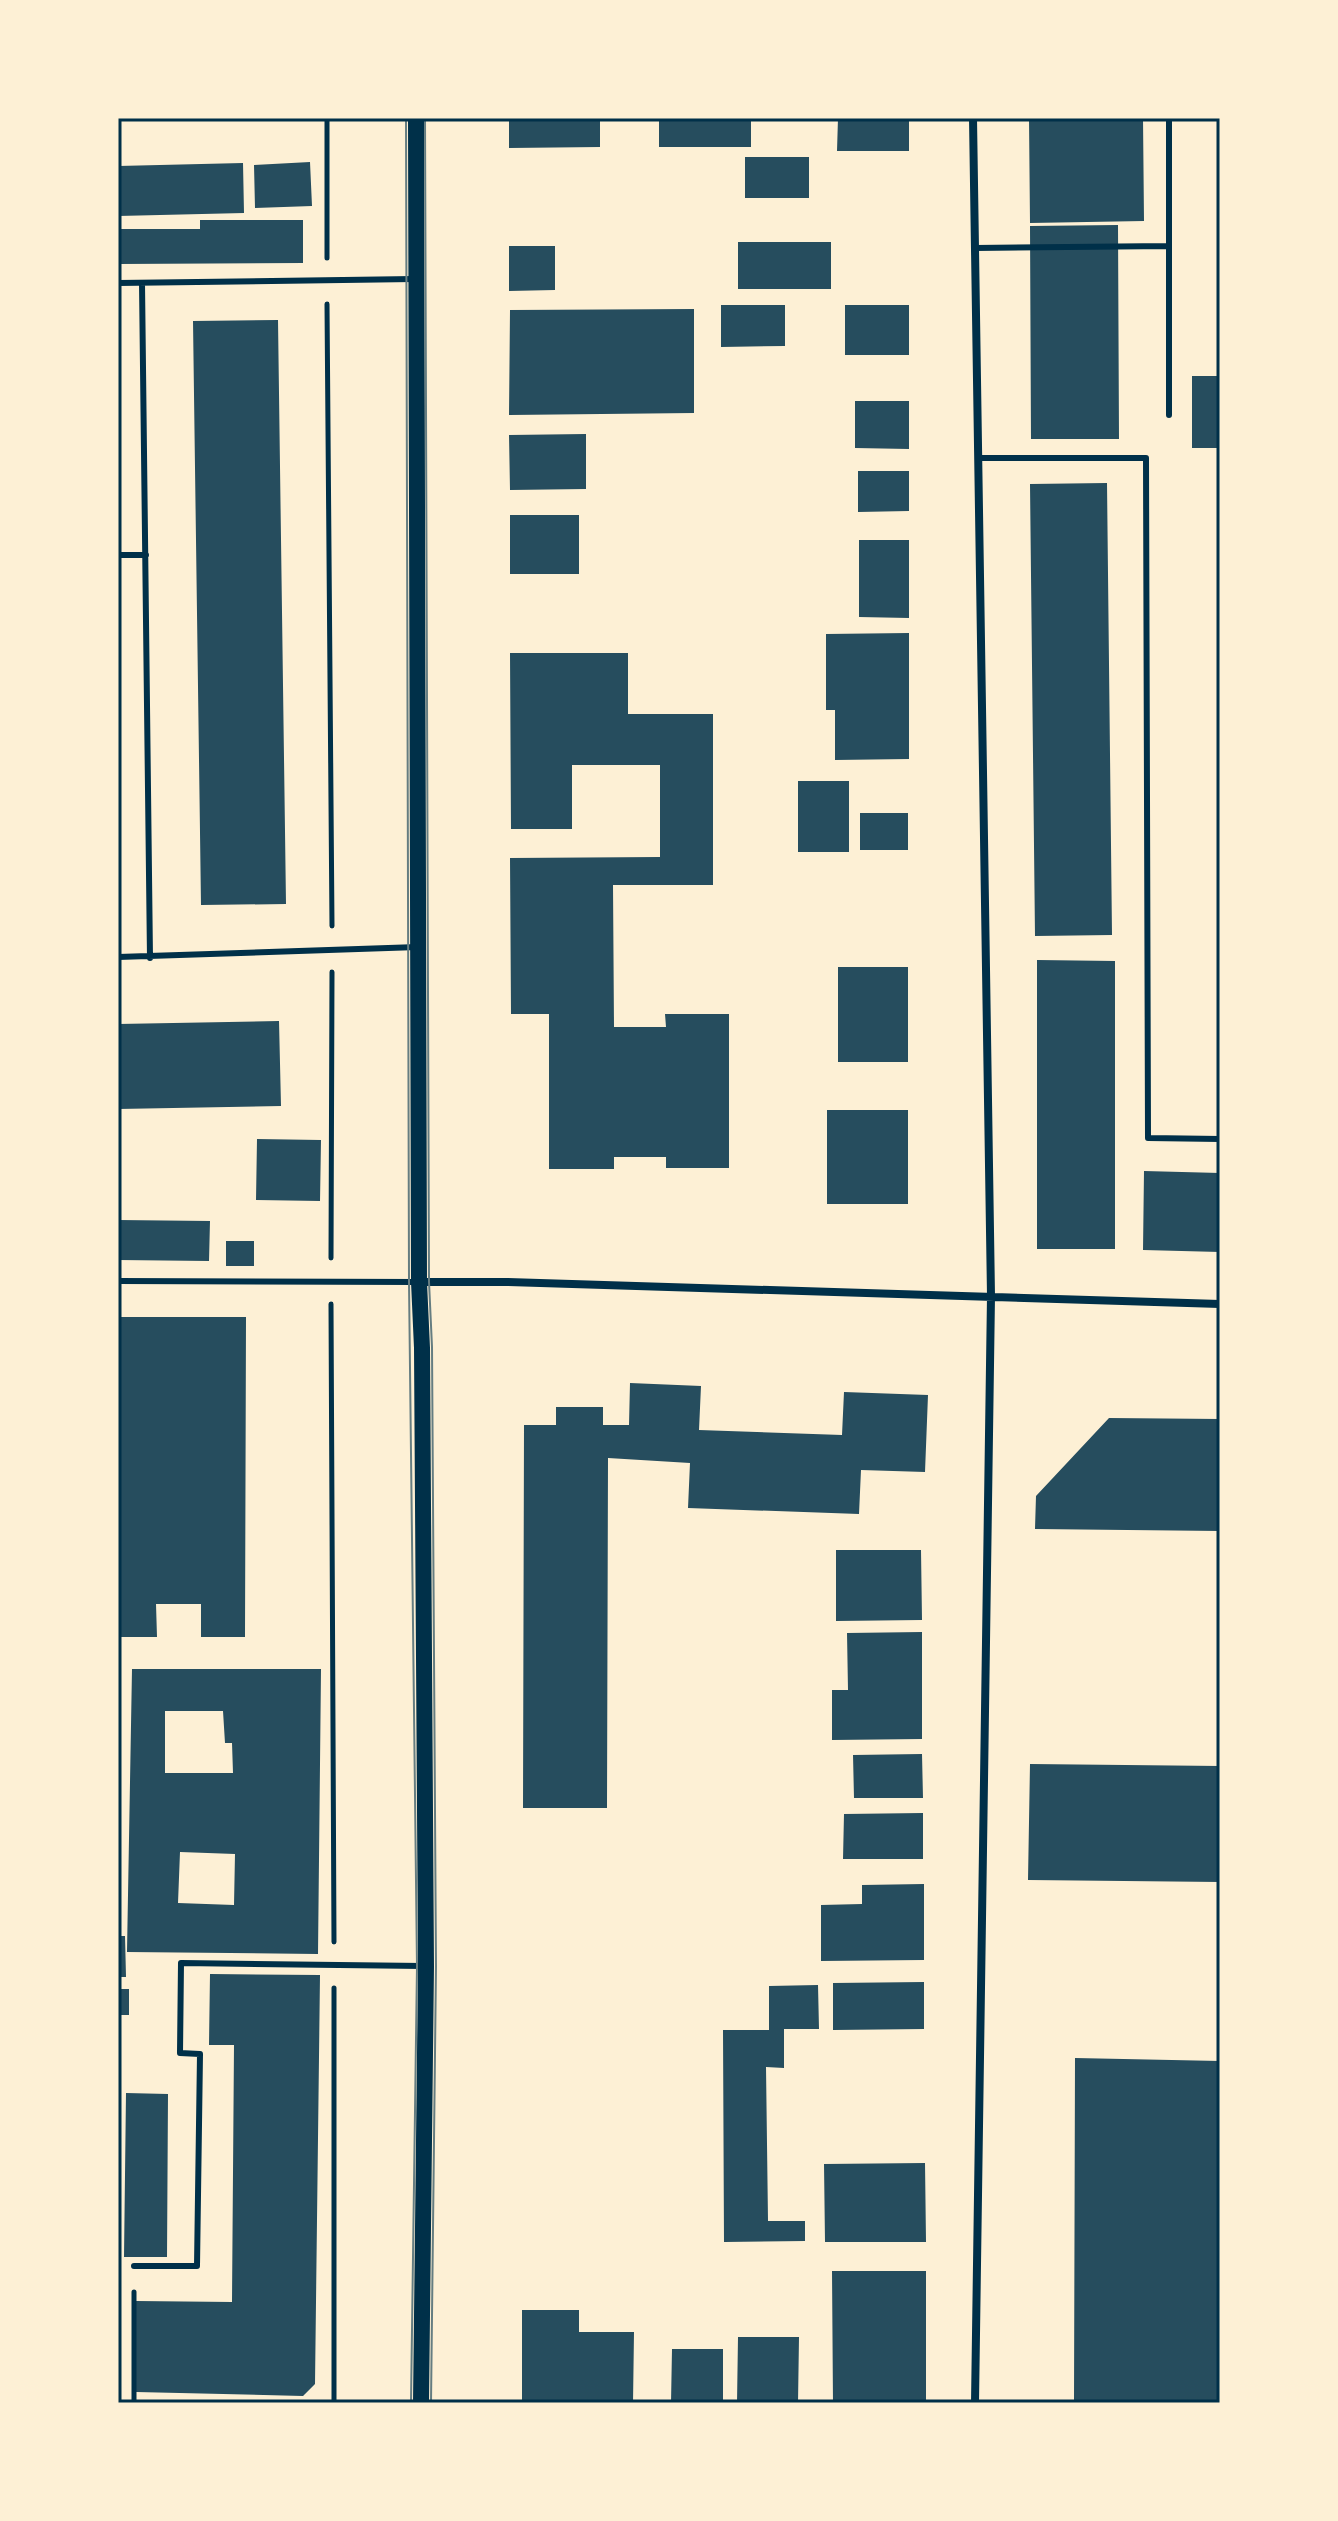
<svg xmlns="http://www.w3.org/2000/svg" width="1338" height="2521" viewBox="0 0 1338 2521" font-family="'Crimson Pro',serif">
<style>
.building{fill:#264d5e;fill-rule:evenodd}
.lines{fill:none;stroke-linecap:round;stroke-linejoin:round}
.path{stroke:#003049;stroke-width:5}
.service{stroke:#003049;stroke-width:6}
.minor{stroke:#003049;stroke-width:8}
.secondary{stroke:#003049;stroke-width:16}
.tram{stroke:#657d81;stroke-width:2}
.neatline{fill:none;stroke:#003049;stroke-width:3}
</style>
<rect width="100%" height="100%" fill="#fdf0d5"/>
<path class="building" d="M 509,118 L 600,118 L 600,147 L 509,148 Z
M 659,118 L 751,118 L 751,147 L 659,147 Z
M 838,118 L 909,118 L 909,151 L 837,151 Z
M 1029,118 L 1143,118 L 1144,221 L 1030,223 Z
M 745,157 L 809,157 L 809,198 L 745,198 Z
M 310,162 L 312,206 L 255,208 L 254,165 Z
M 243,163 L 244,213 L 118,216 L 118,166 Z
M 200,220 L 303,220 L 303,263 L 118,264 L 118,229 L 200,229 Z
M 1118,225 L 1119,439 L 1031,439 L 1030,226 Z
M 738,242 L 831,242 L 831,289 L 738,289 Z
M 509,246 L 555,246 L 555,290 L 509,291 Z
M 721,305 L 785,305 L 785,346 L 721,347 Z
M 845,305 L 909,305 L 909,355 L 845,355 Z
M 694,309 L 694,413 L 509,415 L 510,310 Z
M 278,320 L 286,904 L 201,905 L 193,321 Z
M 1192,376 L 1220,376 L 1220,448 L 1192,448 Z
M 855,401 L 909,401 L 909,449 L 855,448 Z
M 586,434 L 586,489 L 510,490 L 509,435 Z
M 858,471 L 909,471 L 909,511 L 858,512 Z
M 1107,483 L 1112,935 L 1035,936 L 1030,484 Z
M 510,515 L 579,515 L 579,574 L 510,574 Z
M 859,540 L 909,540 L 909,618 L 859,617 Z
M 909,633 L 909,759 L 835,760 L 835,710 L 826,710 L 826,634 Z
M 510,653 L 628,653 L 628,714 L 713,714 L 713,885 L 613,885 L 614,1027 L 666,1027 L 665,1014 L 729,1014 L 729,1168 L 666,1168 L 666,1157 L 614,1157 L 614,1169 L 549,1169 L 549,1014 L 511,1014 L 510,858 L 660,857 L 660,765 L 572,765 L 572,829 L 511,829 Z
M 798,781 L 849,781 L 849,852 L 798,852 Z
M 860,813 L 908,813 L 908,850 L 860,850 Z
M 1037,960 L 1115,961 L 1115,1249 L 1037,1249 Z
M 838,967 L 908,967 L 908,1062 L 838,1062 Z
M 279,1021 L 281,1106 L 118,1109 L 118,1024 Z
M 827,1110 L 908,1110 L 908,1204 L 827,1204 Z
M 257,1139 L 321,1140 L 320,1201 L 256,1200 Z
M 1144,1171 L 1220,1173 L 1220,1252 L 1143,1250 Z
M 118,1220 L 210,1221 L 209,1261 L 118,1260 Z
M 226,1241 L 254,1241 L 254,1266 L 226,1266 Z
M 118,1317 L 246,1317 L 245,1637 L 201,1637 L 201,1604 L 156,1604 L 157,1637 L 118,1637 Z
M 630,1383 L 701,1386 L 699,1430 L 842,1435 L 844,1392 L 928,1395 L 925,1472 L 861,1470 L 859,1514 L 688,1508 L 690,1463 L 608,1458 L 607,1808 L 523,1808 L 524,1425 L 556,1425 L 556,1407 L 603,1407 L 603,1425 L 629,1425 Z
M 1109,1418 L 1220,1419 L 1220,1531 L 1035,1529 L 1036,1496 Z
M 836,1550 L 921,1550 L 922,1620 L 836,1621 Z
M 922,1632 L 922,1739 L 832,1740 L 832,1690 L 848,1690 L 847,1633 Z
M 132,1669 L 321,1669 L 318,1954 L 127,1952 ZM 165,1711 L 223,1711 L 225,1743 L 232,1743 L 233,1773 L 165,1773 ZM 180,1852 L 235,1854 L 234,1905 L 178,1903 Z
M 922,1754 L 923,1798 L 854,1798 L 853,1755 Z
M 1030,1764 L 1220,1766 L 1220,1882 L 1028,1880 Z
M 923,1813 L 923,1859 L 843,1859 L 844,1814 Z
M 924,1884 L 924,1960 L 821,1961 L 821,1905 L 862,1904 L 862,1885 Z
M 118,1936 L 125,1936 L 126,1977 L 118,1977 Z
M 210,1974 L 320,1975 L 315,2384 L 303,2396 L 136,2392 L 136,2301 L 232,2302 L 234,2045 L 209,2045 Z
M 924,1982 L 924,2029 L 833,2030 L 833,1983 Z
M 818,1985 L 819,2029 L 784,2029 L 784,2068 L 766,2067 L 768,2221 L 805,2221 L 805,2241 L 724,2242 L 723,2030 L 769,2030 L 769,1986 Z
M 118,1989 L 129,1989 L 129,2015 L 118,2015 Z
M 1075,2058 L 1220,2061 L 1220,2403 L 1074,2403 Z
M 126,2093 L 168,2094 L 167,2257 L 124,2257 Z
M 925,2163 L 926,2242 L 825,2242 L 824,2164 Z
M 832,2271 L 926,2271 L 926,2403 L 833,2403 Z
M 522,2310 L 579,2310 L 579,2332 L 634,2332 L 633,2403 L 522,2403 Z
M 738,2337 L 799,2337 L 798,2403 L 737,2403 Z
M 672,2349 L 723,2349 L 723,2403 L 671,2403 Z"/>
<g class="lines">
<path class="path" d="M 327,258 L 327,118
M 327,304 L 332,926
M 331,1258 L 332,972
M 331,1304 L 334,1942
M 334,1988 L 334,2403
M 134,2403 L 134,2292"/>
<path class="service" d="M 1169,118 L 1169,415
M 975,248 L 1169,246
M 118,283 L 414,279
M 142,283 L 150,958
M 978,458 L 1146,458 L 1148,1138 L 1220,1139
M 118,555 L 146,555
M 118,957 L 418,947
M 118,1281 L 418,1282
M 134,2266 L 197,2266 L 200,2054 L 180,2053 L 181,1963 L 423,1966"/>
<path class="minor" d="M 973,118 L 991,1296 L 975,2403
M 419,1282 L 508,1282 L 1220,1304"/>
<path class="secondary" d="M 416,118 L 419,1282 L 422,1348 L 426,1966 L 421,2403"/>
<path class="tram" d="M 406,118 L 409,1282 L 417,1966 L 411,2403
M 425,118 L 429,1282 L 432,1347 L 436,1966 L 431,2403"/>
</g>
<rect width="1338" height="2521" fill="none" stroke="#fdf0d5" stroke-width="240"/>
<rect x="120" y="120" width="1098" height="2281" class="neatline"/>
</svg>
